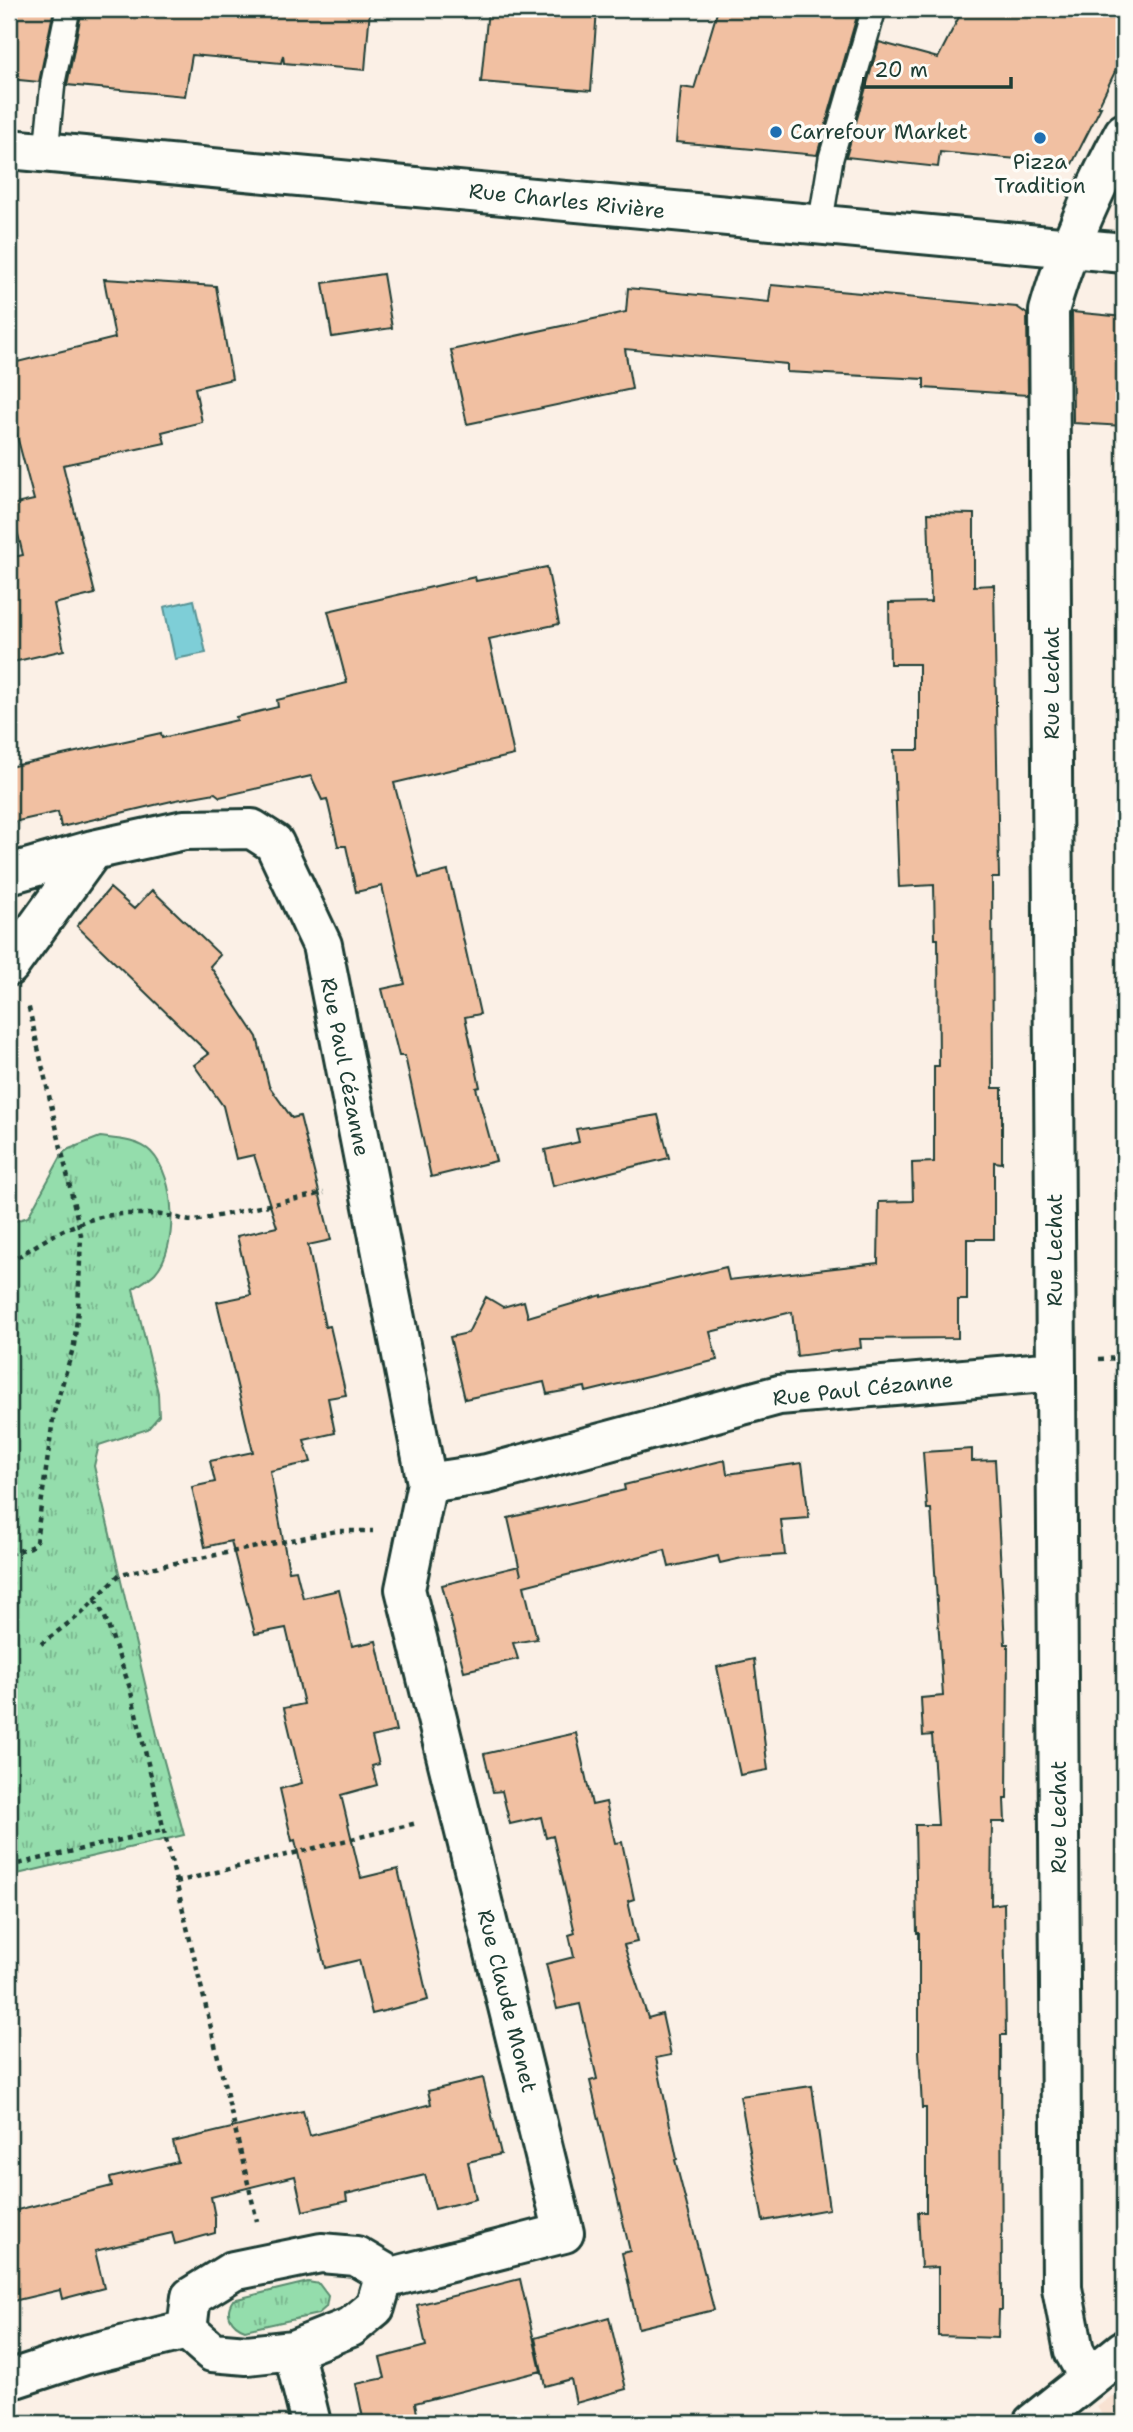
<svg xmlns="http://www.w3.org/2000/svg" width="1133" height="2432" viewBox="0 0 1133 2432" font-family="'Shantell Sans',sans-serif">
<style>
.built{fill:#f8e2d2}
.grass{fill:url(#grass-tufts);stroke:#5a8d70;stroke-width:2}
.water{fill:#7eced7;stroke:#589496;stroke-width:2}
.building{fill:#f1c0a2;stroke:#1f3d34;stroke-width:2}
.lines{fill:none;stroke-linecap:round;stroke-linejoin:round}
.service-casing{stroke:#1f3d34;stroke-width:28}
.minor-casing{stroke:#1f3d34;stroke-width:44}
.tertiary-casing{stroke:#1f3d34;stroke-width:44}
.secondary-casing{stroke:#1f3d34;stroke-width:44}
.path{stroke:#1f3d34;stroke-width:4.5;stroke-dasharray:5 5;stroke-linecap:butt}
.service{stroke:#fdfcf7;stroke-width:23}
.minor{stroke:#fdfcf7;stroke-width:38}
.tertiary{stroke:#fdfcf7;stroke-width:38}
.secondary{stroke:#fdfcf7;stroke-width:38}
.poi-dot{fill:#1f6fb2;stroke:#fdfcf7;stroke-width:2.5}
.labels{text-anchor:middle;stroke-width:7;stroke-linejoin:round;paint-order:stroke}
.poi-label{font-size:21px;fill:#1f3d34;stroke:#fdfcf7;text-anchor:start}
.street-label{font-size:21px;fill:#1f3d34;stroke:#fdfcf7}
</style>
<defs>
<pattern id="grass-tufts" width="24" height="20" patternUnits="userSpaceOnUse" patternTransform="scale(1.75)"><rect width="24" height="20" fill="#94ddac"/><path d="M3 7l-1-3M5 7V3M7 7l1-3M15 17l-1-3M17 17v-4M19 17l1-3" fill="none" stroke="#78b48d"/></pattern>
</defs>
<rect width="100%" height="100%" fill="#fbf0e6"/>
<filter id="ink" filterUnits="userSpaceOnUse"><feTurbulence type="fractalNoise" baseFrequency=".0143" numOctaves="2"/><feDisplacementMap in="SourceGraphic" scale="14" xChannelSelector="R" yChannelSelector="G"/><feConvolveMatrix kernelMatrix="1 2 1 2 8 2 1 2 1" color-interpolation-filters="sRGB"/></filter>
<g filter="url(#ink)">
<path class="built" d="M 1113,2395 L 1124,2411 L 1124,2423 L 1104,2423 L 1105,2419 L 1097,2407 Z"/>
<path class="grass" d="M 100,1137 C 116,1139 139,1140 151,1152 C 176,1177 179,1247 155,1273 C 149,1279 140,1284 133,1289 L 158,1393 L 159,1416 L 148,1429 L 99,1445 L 94,1466 L 158,1739 L 184,1835 L 9,1876 L 9,1223 L 28,1217 L 63,1153 L 69,1149 Z
M 308,2282 L 319,2284 L 328,2296 L 326,2307 L 318,2314 L 245,2330 C 231,2325 224,2313 233,2300 Z"/>
<path class="water" d="M 194,600 L 206,653 L 175,659 L 164,607 Z"/>
<path class="building" d="M 9,9 L 54,9 L 39,82 L 9,79 Z
M 82,9 L 370,9 L 365,70 L 284,63 L 283,55 L 281,63 L 192,55 L 185,96 L 67,85 Z
M 488,9 L 597,9 L 591,91 L 481,82 Z
M 718,9 L 859,9 L 817,155 L 676,142 L 681,87 L 694,89 Z
M 963,9 L 1124,9 L 1124,53 L 1098,107 L 1101,107 L 1072,164 L 940,152 L 938,167 L 846,157 L 879,42 L 938,58 Z
M 383,274 L 392,328 L 332,337 L 323,283 Z
M 104,279 L 216,286 L 232,379 L 195,388 L 202,422 L 162,432 L 165,443 L 63,465 L 95,594 L 54,604 L 64,650 L 9,663 L 9,558 L 23,555 L 11,505 L 34,500 L 9,406 L 9,364 L 115,338 Z
M 771,285 L 1017,307 L 1027,314 L 1028,395 L 924,388 L 924,379 L 787,372 L 787,364 L 625,349 L 632,389 L 467,424 L 451,350 L 626,312 L 628,288 L 769,302 Z
M 1072,312 L 1124,317 L 1124,426 L 1073,423 Z
M 928,513 L 974,514 L 974,586 L 994,585 L 999,878 L 992,878 L 993,1088 L 1002,1088 L 1002,1163 L 994,1162 L 994,1239 L 967,1239 L 967,1300 L 958,1300 L 958,1338 L 860,1339 L 861,1348 L 797,1356 L 792,1312 L 710,1332 L 717,1360 L 586,1392 L 585,1387 L 547,1394 L 544,1382 L 465,1399 L 450,1337 L 468,1333 L 486,1297 L 503,1307 L 524,1301 L 528,1317 L 602,1295 L 602,1297 L 726,1267 L 729,1280 L 878,1263 L 879,1202 L 913,1201 L 912,1163 L 934,1162 L 934,1066 L 939,1066 L 938,939 L 935,939 L 934,885 L 899,887 L 894,750 L 919,750 L 919,664 L 890,664 L 889,603 L 931,602 Z
M 547,567 L 559,624 L 489,639 L 514,755 L 394,783 L 419,878 L 448,871 L 480,1014 L 465,1017 L 480,1087 L 476,1088 L 496,1161 L 431,1177 L 405,1056 L 399,1056 L 382,989 L 405,984 L 382,886 L 356,892 L 346,846 L 338,846 L 327,799 L 322,800 L 311,776 L 220,797 L 215,793 L 176,800 L 61,827 L 58,812 L 9,823 L 9,767 L 161,733 L 162,738 L 237,720 L 236,717 L 278,707 L 277,700 L 347,683 L 328,611 L 475,577 L 476,581 Z
M 110,888 L 134,909 L 152,890 L 220,955 L 210,966 L 257,1037 L 269,1086 L 292,1118 L 300,1116 L 331,1240 L 308,1245 L 325,1327 L 330,1326 L 346,1395 L 328,1398 L 335,1433 L 304,1440 L 311,1462 L 270,1471 L 289,1571 L 296,1570 L 303,1598 L 339,1590 L 352,1646 L 376,1641 L 396,1731 L 372,1737 L 379,1764 L 372,1766 L 377,1785 L 341,1795 L 361,1878 L 398,1869 L 428,2000 L 372,2014 L 359,1960 L 325,1968 L 295,1840 L 292,1841 L 280,1789 L 302,1783 L 284,1708 L 304,1704 L 286,1628 L 255,1634 L 231,1541 L 205,1547 L 192,1487 L 215,1482 L 210,1461 L 253,1452 L 217,1302 L 251,1295 L 237,1236 L 277,1227 L 254,1155 L 236,1159 L 223,1106 L 194,1065 L 209,1054 L 77,926 Z
M 658,1115 L 669,1158 L 553,1186 L 545,1150 L 579,1142 L 576,1129 Z
M 972,1449 L 972,1461 L 995,1460 L 1005,1644 L 1008,1644 L 1007,1799 L 1004,1799 L 1005,1822 L 992,1822 L 991,1905 L 1004,1903 L 1006,2035 L 1001,2035 L 1002,2310 L 999,2310 L 998,2338 L 938,2336 L 938,2267 L 921,2268 L 918,2212 L 926,2212 L 926,2108 L 922,2108 L 919,2051 L 919,1933 L 917,1933 L 915,1825 L 938,1825 L 932,1735 L 923,1736 L 921,1698 L 943,1696 L 931,1509 L 927,1509 L 923,1452 Z
M 725,1460 L 727,1474 L 802,1463 L 809,1518 L 781,1520 L 785,1555 L 742,1558 L 720,1563 L 718,1556 L 669,1567 L 665,1550 L 524,1586 L 537,1639 L 513,1643 L 518,1659 L 464,1671 L 442,1585 L 519,1566 L 521,1575 L 508,1518 L 625,1490 L 624,1485 Z
M 754,1659 L 768,1770 L 740,1775 L 717,1667 Z
M 576,1733 L 592,1805 L 606,1802 L 615,1843 L 622,1842 L 634,1899 L 628,1901 L 637,1942 L 624,1945 L 648,2018 L 662,2014 L 671,2055 L 656,2058 L 677,2159 L 675,2160 L 714,2310 L 638,2328 L 622,2253 L 630,2251 L 590,2081 L 597,2079 L 580,2004 L 557,2009 L 546,1964 L 574,1957 L 569,1935 L 575,1933 L 553,1836 L 546,1838 L 541,1817 L 510,1824 L 502,1791 L 493,1792 L 484,1754 Z
M 483,2078 L 501,2154 L 468,2162 L 476,2199 L 435,2209 L 425,2175 L 346,2194 L 347,2201 L 303,2211 L 295,2176 L 211,2197 L 215,2217 L 215,2233 L 175,2244 L 172,2233 L 95,2251 L 104,2288 L 62,2299 L 60,2290 L 9,2302 L 9,2212 L 112,2186 L 110,2178 L 178,2162 L 173,2142 L 303,2111 L 310,2136 L 431,2104 L 428,2091 Z
M 812,2086 L 829,2209 L 763,2221 L 740,2096 Z
M 520,2279 L 541,2371 L 415,2403 L 419,2423 L 364,2423 L 356,2384 L 385,2378 L 380,2358 L 426,2346 L 417,2305 Z
M 609,2317 L 626,2389 L 576,2403 L 571,2379 L 545,2386 L 535,2338 Z"/>
<g class="lines">
<g class="service-casing">
<path id="service" d="M 46,151 L 53,82 L 68,9
M 820,226 L 831,158 L 874,9"/>
</g>
<g class="minor-casing">
<path id="minor" d="M 9,874 L 93,850 L 184,830 L 252,829 L 274,843 L 322,945 L 427,1483 L 405,1589 L 564,2233 L 384,2279
M 9,966 L 93,850
M 427,1483 L 487,1474 L 779,1395 L 1056,1371
M 321,2253 L 356,2256 L 385,2273 L 375,2307 L 351,2327 L 293,2350 L 247,2355 L 212,2352 L 187,2330 L 191,2297 L 233,2271 Z
M 293,2350 L 311,2423
M 1089,2378 L 1074,2351 L 1062,2288 L 1049,311 C 1066,249 1094,189 1124,133
M 9,2380 L 85,2355 L 187,2330"/>
</g>
<g class="tertiary-casing">
<path id="tertiary" d="M 1033,2423 L 1124,2350"/>
</g>
<g class="secondary-casing">
<path id="secondary" d="M 9,149 L 1124,253"/>
</g>
<path class="path" d="M 9,1263 C 48,1237 86,1212 135,1214 C 146,1214 158,1214 168,1216 C 178,1217 184,1221 195,1221 L 324,1193
M 1099,1359 L 1124,1358
M 9,1554 L 31,1547 L 36,1542 L 54,1412 L 74,1345 L 78,1310 L 81,1235 L 28,1004
M 95,1600 L 105,1617 L 130,1688 L 257,2221
M 41,1644 L 82,1613 L 120,1574 L 337,1531 L 373,1531
M 9,1866 L 163,1830
M 176,1882 L 417,1823"/>
<use href="#service" class="service"/>
<use href="#minor" class="minor"/>
<use href="#tertiary" class="tertiary"/>
<use href="#secondary" class="secondary"/>
</g>
</g>
<g class="poi-dot">
<circle cx="776" cy="132" r="7"/>
<circle cx="1040" cy="138" r="7"/>
</g>
<g class="labels">
<g class="poi-label">
<text x="790" y="139">Carrefour Market</text>
<text x="1040" y="169" text-anchor="middle">Pizza<tspan x="1040" dy="24">Tradition</tspan></text>
</g>
<g class="street-label">
<text transform="translate(567 201) rotate(6)" y="7">Rue Charles Rivière</text>
<text transform="translate(1052 683) rotate(-90)" y="7">Rue Lechat</text>
<text transform="translate(345 1067) rotate(79)" y="7">Rue Paul Cézanne</text>
<text transform="translate(1055 1250) rotate(-90)" y="7">Rue Lechat</text>
<text transform="translate(863 1389) rotate(-6)" y="7">Rue Paul Cézanne</text>
<text transform="translate(1059 1817) rotate(-90)" y="7">Rue Lechat</text>
<text transform="translate(507 2001) rotate(76)" y="7">Rue Claude Monet</text>
</g>
</g>
<rect width="1133" height="2432" fill="none" stroke="#fdfcf7" stroke-width="35"/>
<rect x="18" y="18" width="1098" height="2397" fill="none" stroke="#1f3d34" stroke-width="2.5" filter="url(#ink)"/>
<path d="M864 77v10h147v-10" fill="none" stroke="#1f3d34" stroke-width="3.5"/>
<text x="874" y="77" font-size="21" fill="#1f3d34" stroke="#fdfcf7" stroke-width="5" paint-order="stroke">20 m</text>
</svg>
